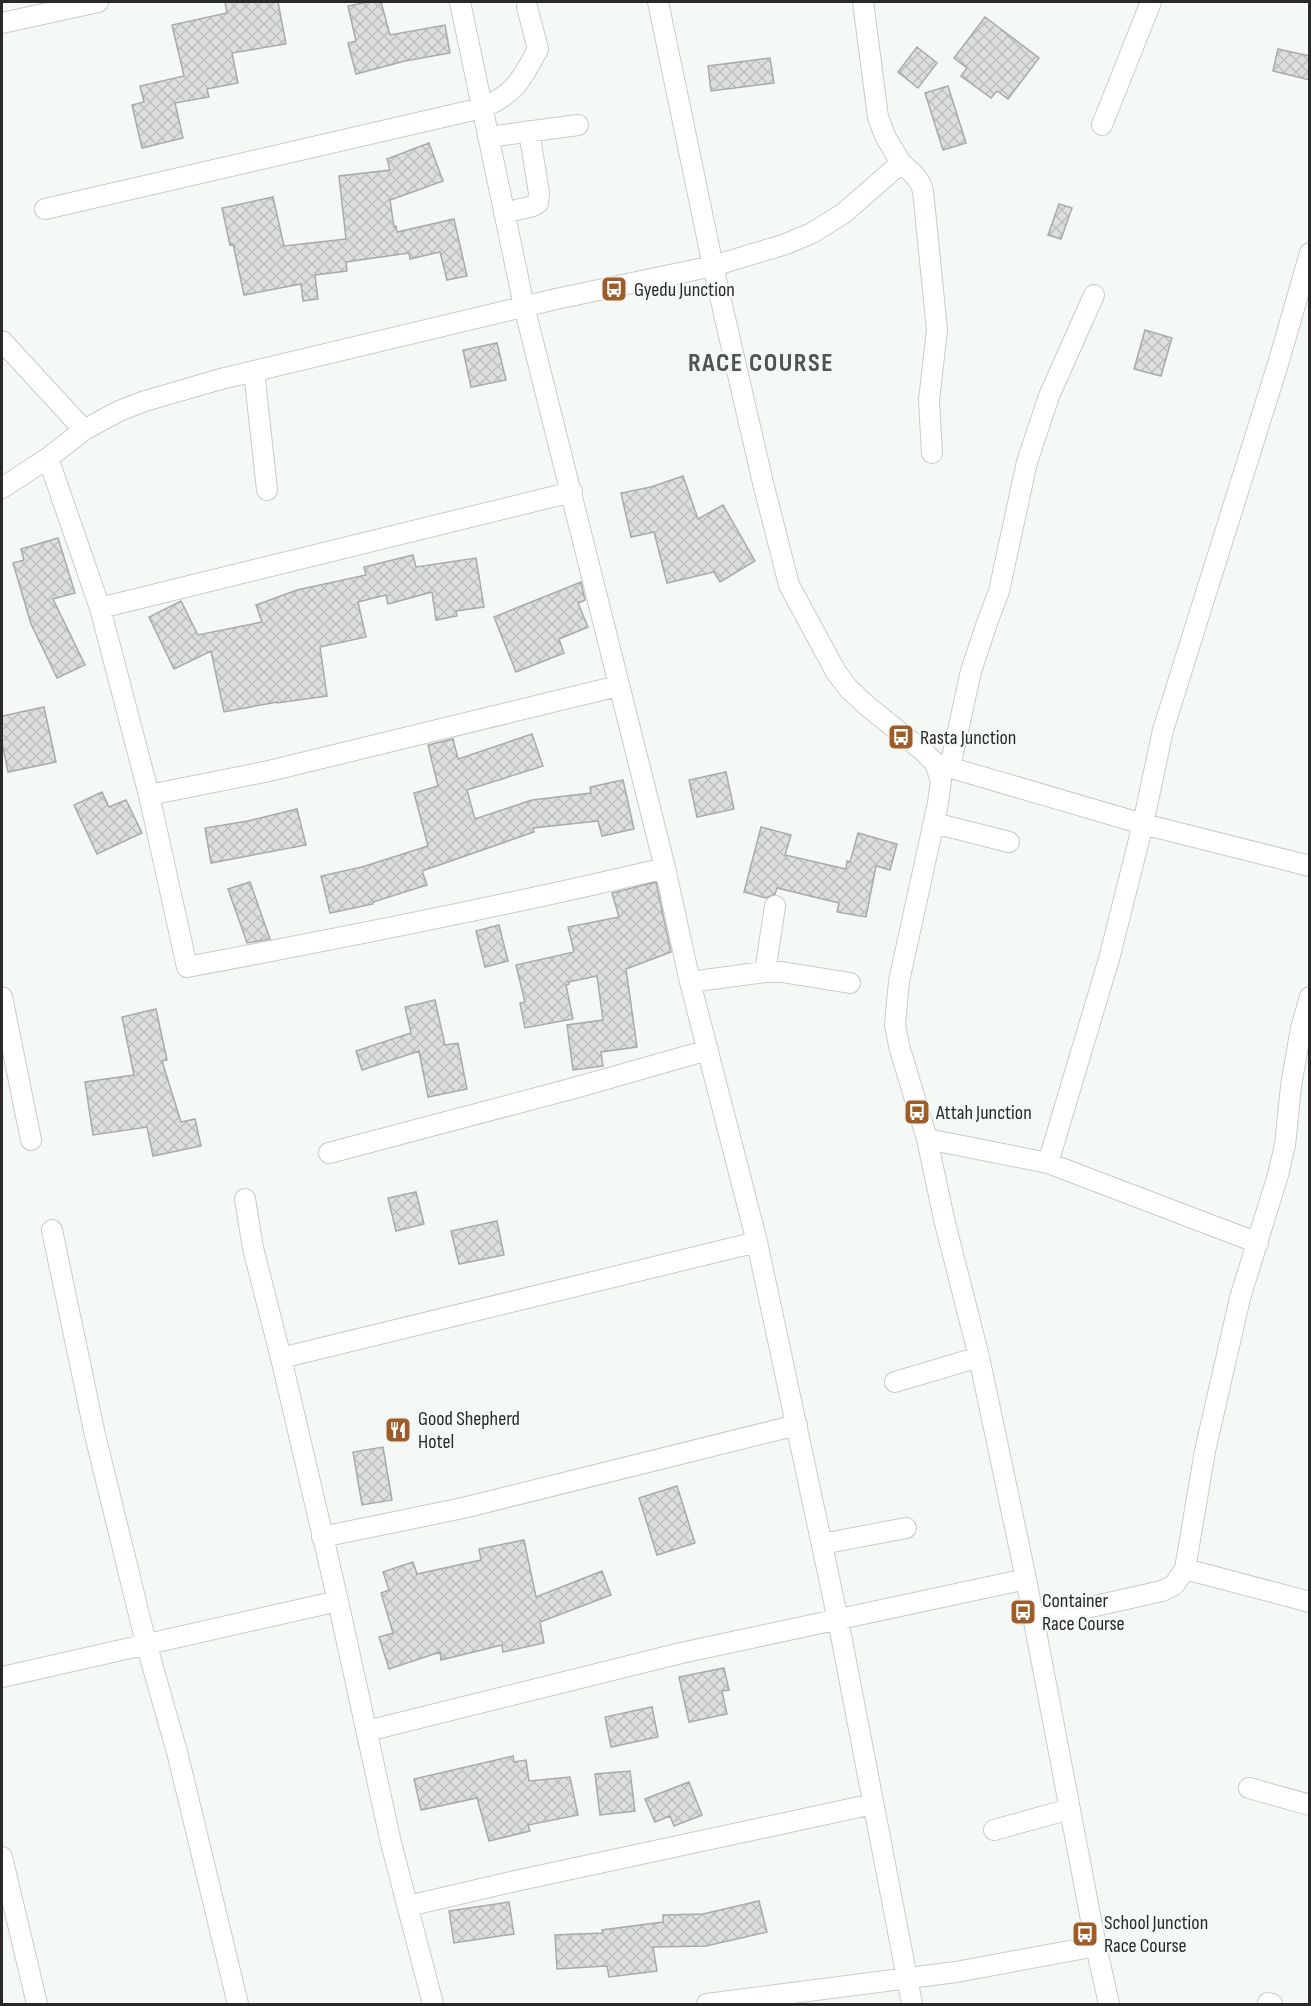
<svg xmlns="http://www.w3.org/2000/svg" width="1311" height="2006" viewBox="0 0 1311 2006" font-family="'Sofia Sans Condensed',sans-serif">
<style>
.building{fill:url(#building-cross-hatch);stroke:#a8aba7;stroke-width:1.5}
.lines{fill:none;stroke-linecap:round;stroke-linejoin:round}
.minor-casing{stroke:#c8ccc9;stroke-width:22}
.minor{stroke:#fff;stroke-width:20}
.labels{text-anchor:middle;stroke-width:4.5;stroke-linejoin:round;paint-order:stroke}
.poi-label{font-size:20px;fill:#282928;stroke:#f5f9f6;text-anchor:start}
.district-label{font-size:26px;font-weight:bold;letter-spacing:1.5px;fill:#505350;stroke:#f5f9f6}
</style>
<defs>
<pattern id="building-cross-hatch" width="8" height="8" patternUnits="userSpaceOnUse" patternTransform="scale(1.5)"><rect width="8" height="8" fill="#dcdfdb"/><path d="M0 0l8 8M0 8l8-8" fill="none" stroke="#bdbfbc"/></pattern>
</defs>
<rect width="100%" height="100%" fill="#f5f9f6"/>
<path class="building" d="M 225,2 L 278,2 L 286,44 L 232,53 L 238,83 L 207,89 L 209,97 L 175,103 L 183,138 L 142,148 L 132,105 L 144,102 L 140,86 L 184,76 L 172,25 L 227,13 Z
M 368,2 L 381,2 L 390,35 L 445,25 L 450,53 L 405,61 L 356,74 L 348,43 L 356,41 L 348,6 Z
M 985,17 L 1039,58 L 1008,99 L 997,91 L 991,98 L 961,76 L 967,68 L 954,58 Z
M 917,47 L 937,63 L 918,88 L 898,72 Z
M 1278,49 L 1310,56 L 1310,80 L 1273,71 Z
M 770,58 L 774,83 L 711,91 L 708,66 Z
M 948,86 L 966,143 L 943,150 L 925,93 Z
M 429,143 L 443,181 L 390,200 L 394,227 L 396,226 L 397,232 L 454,219 L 467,276 L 447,280 L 440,252 L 410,259 L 409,253 L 346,262 L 347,271 L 315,275 L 318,299 L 303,301 L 301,284 L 244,295 L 233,244 L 230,245 L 222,208 L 273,197 L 284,246 L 346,239 L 339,176 L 390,170 L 387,159 Z
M 1059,204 L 1072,208 L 1061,239 L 1048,235 Z
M 1145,330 L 1172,338 L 1161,376 L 1134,369 Z
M 497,343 L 506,380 L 471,387 L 463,350 Z
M 683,476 L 698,519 L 723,505 L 755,561 L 720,582 L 714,572 L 667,583 L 654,532 L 631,537 L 621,493 L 651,487 Z
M 58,538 L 75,593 L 53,599 L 85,665 L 57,678 L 31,624 L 13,563 L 24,560 L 21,549 Z
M 413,555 L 416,567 L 476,558 L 484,607 L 456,611 L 457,616 L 436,620 L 432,592 L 388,604 L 386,595 L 358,602 L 366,637 L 320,647 L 327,696 L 277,703 L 277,702 L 224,712 L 211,651 L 174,669 L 149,617 L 181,601 L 198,635 L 262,622 L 256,605 L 297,590 L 366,575 L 364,567 Z
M 581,582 L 585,600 L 578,603 L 588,627 L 559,639 L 564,653 L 516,672 L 494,617 Z
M 44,707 L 56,762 L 8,772 L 2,743 L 2,716 Z
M 532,734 L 543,766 L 467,790 L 475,819 L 532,800 L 591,793 L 590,787 L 623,780 L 634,829 L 602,836 L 598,821 L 533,828 L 534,832 L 422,871 L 427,885 L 373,902 L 373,904 L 330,913 L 321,876 L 362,867 L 428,846 L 414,793 L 438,786 L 428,745 L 453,739 L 458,759 Z
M 726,772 L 734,809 L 697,817 L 689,780 Z
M 102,792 L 109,807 L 126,800 L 142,833 L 97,854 L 74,805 Z
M 297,809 L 306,845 L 211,863 L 205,828 L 248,821 Z
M 761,827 L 791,835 L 785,855 L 846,869 L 847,861 L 850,862 L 858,833 L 897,844 L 890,870 L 876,866 L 866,917 L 837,912 L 839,903 L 777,888 L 775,894 L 766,898 L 744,892 Z
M 250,882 L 270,939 L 247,943 L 228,889 Z
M 656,882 L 671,952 L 626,969 L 637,1047 L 601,1052 L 603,1066 L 573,1070 L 567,1025 L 603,1020 L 597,976 L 568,982 L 569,984 L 566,985 L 573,1019 L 525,1028 L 520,1003 L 525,1002 L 516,965 L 574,952 L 568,927 L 619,917 L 612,893 Z
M 499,925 L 508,961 L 485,967 L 476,931 Z
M 435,1000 L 445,1045 L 458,1043 L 467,1089 L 428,1097 L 419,1051 L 362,1070 L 356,1051 L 411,1033 L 405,1007 Z
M 156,1009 L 167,1060 L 162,1061 L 181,1122 L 195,1119 L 201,1146 L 153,1156 L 147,1127 L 93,1135 L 85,1082 L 134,1075 L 122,1017 Z
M 416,1192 L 424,1224 L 396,1231 L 388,1198 Z
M 497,1221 L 504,1255 L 459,1264 L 451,1231 Z
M 383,1447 L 392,1500 L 362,1505 L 353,1452 Z
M 677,1486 L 695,1543 L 657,1555 L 639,1498 Z
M 524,1540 L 536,1597 L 602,1571 L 611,1595 L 540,1622 L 544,1643 L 503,1652 L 502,1645 L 441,1660 L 440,1652 L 389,1669 L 379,1637 L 393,1633 L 381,1593 L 389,1590 L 383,1572 L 413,1562 L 417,1574 L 481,1560 L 479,1549 Z
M 724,1668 L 729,1690 L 722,1691 L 727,1714 L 689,1722 L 679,1677 Z
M 652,1707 L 658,1737 L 611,1747 L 605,1717 Z
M 513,1756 L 514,1762 L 526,1760 L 529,1781 L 570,1777 L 578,1815 L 528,1825 L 530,1831 L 489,1841 L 477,1798 L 421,1810 L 414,1779 Z
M 630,1771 L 635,1811 L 600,1815 L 595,1774 Z
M 689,1782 L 702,1815 L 674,1826 L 670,1816 L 655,1822 L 645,1799 Z
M 759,1901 L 767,1932 L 706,1946 L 653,1947 L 657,1971 L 609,1977 L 607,1966 L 557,1969 L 555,1935 L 603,1933 L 602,1930 L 663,1922 L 663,1915 L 703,1914 Z
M 509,1902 L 514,1934 L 454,1943 L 449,1911 Z"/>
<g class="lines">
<g class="minor-casing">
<path id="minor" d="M 460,2 L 524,306 L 665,868 L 690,982 L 757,1242 L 838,1620 L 912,2004
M 658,2 L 713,266 L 763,483 L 789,585 L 836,672 L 848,688 L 866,705 L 923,751 L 935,763 L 941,781 L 938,803 L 899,981 L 895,1025 L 899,1046 L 927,1139 L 944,1219 L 979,1357 L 1026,1579 L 1096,1946 L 1109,2004
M 2,23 L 98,2
M 1102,125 L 1151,2
M 488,137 L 578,125
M 901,163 C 911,172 920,178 923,191 L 937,330 L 929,400 L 932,453
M 45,209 L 482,108 C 515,94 522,79 538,49 L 527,7
M 504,213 L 533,206 L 538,203 L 539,193 L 529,131
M 2,341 L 84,430
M 254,371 L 267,490
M 48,458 L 100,608 L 149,795 L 187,967 C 347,937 506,906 665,868
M 2,488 L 48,458 L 84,430 L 119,411 L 145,401 L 221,379 L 556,299 L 713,266 L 786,244 L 812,233 L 844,213 L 901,163 L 885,136 L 878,117 L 863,2
M 100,608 L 572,492
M 938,764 L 1143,824 L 1310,866
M 950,767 L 971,671 L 987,623 L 999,591 L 1027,462 L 1049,396 L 1094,295
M 149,795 L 269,771 L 618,686
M 934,823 L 1009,842
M 765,972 L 775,906
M 690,982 L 765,972 L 782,972 L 850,983
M 2,997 L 31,1140
M 927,1139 L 1048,1163 L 1109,959 L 1143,824 L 1163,730 L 1278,364 L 1310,253
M 329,1153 L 578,1087 L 708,1050
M 1048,1163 L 1258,1243
M 245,1199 L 253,1248 L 281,1358 L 338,1601 L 391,1843 L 433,2004
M 52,1230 L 95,1435 L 146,1643 L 177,1752 L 238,2004
M 281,1358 L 757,1242
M 895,1382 L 979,1357
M 322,1537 L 463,1508 L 797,1425
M 822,1544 L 906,1528
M 1185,1569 L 1310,1602
M 1033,1620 L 1162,1591 L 1174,1585 L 1185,1569 L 1205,1451 L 1240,1298 L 1278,1175 L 1285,1145 L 1291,1086 L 1301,1028 L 1310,997
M 2,1677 L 338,1601
M 367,1731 L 681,1653 L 1026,1579
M 1249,1788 L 1310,1805
M 994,1830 L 1070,1809
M 2,1857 L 37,2004
M 408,1906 L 520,1880 L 873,1804
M 1268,2003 L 1272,2004
M 707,2004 L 956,1972 L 1096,1946"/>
</g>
<use href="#minor" class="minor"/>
</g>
<defs>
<g id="bus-square" transform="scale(1.35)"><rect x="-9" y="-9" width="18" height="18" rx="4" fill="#9e5d28" stroke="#f5f9f6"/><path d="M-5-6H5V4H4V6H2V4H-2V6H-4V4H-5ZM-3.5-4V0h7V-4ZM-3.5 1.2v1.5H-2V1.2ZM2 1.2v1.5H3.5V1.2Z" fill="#fff"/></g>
<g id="restaurant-square" transform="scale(1.35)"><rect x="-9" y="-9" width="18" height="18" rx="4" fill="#9e5d28" stroke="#f5f9f6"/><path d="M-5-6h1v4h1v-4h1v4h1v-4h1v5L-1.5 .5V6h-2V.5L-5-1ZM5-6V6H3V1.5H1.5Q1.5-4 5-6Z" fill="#fff"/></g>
</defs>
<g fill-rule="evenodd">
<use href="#bus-square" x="614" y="289"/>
<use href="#bus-square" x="901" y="737"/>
<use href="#bus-square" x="917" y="1112"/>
<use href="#restaurant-square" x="398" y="1430"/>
<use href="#bus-square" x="1023" y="1612"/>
<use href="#bus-square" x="1085" y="1934"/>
</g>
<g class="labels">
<g class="poi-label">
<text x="634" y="296">Gyedu Junction</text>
<text x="920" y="744">Rasta Junction</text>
<text x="936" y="1119">Attah Junction</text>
<text x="418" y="1425">Good Shepherd<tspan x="418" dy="23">Hotel</tspan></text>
<text x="1042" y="1607">Container<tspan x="1042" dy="23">Race Course</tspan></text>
<text x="1104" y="1929">School Junction<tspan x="1104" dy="23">Race Course</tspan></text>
</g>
<g class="district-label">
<text x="761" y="371">RACE COURSE</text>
</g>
</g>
<rect width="1311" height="2006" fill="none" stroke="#282928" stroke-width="6"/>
</svg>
